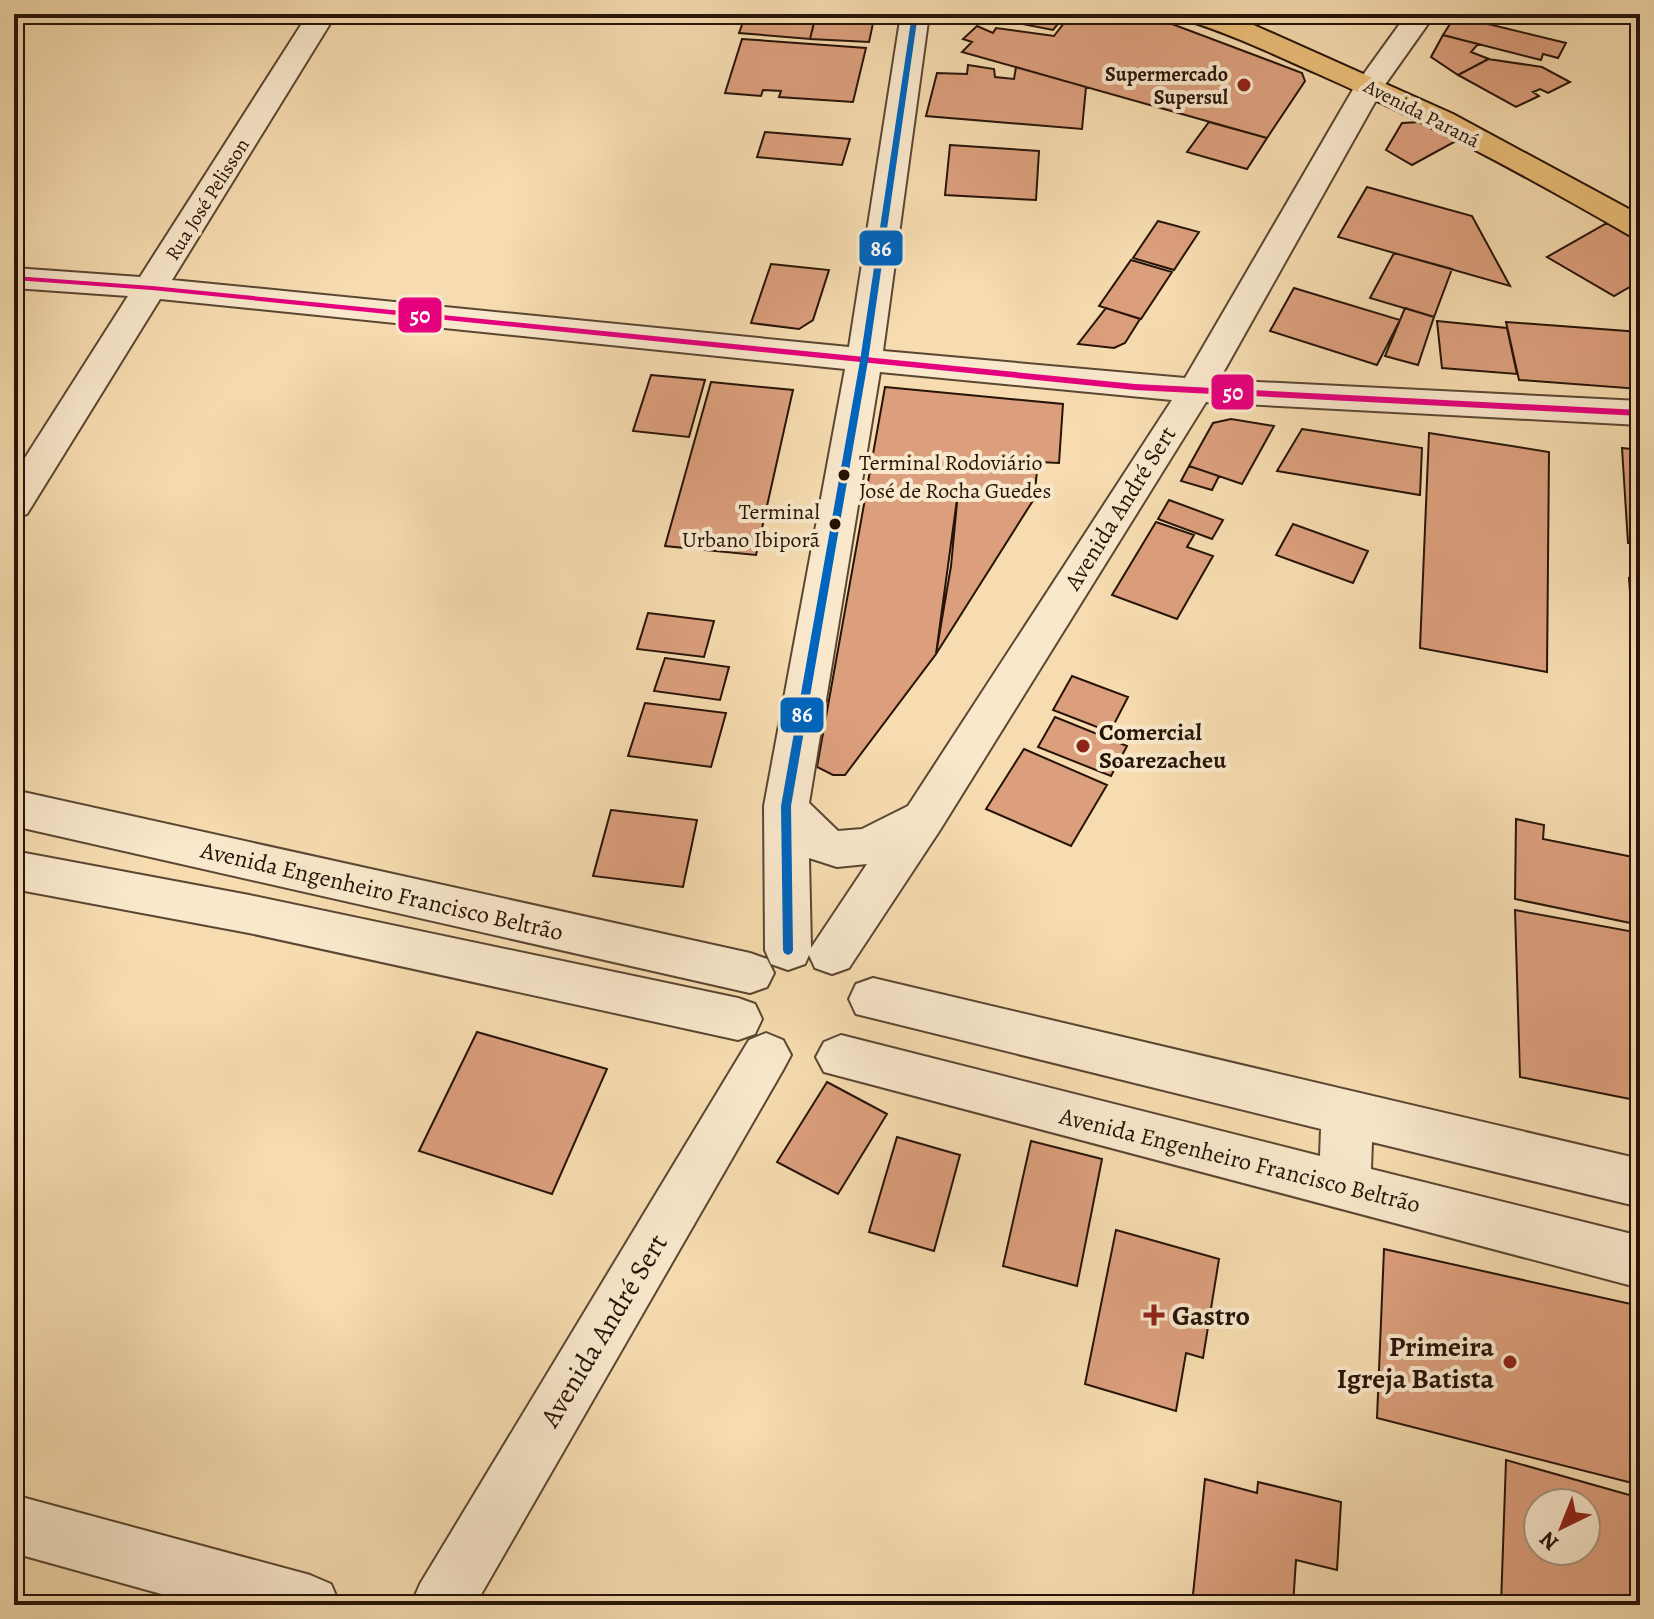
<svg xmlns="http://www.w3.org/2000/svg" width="1654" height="1619" viewBox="0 0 1654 1619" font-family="Alegreya,serif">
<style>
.building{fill:#dc9f7d;stroke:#271408;stroke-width:2;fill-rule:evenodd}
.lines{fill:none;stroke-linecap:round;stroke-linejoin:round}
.minor-casing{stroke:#5b4632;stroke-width:4}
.major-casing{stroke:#271408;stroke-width:4}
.minor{fill:#f9e8cc;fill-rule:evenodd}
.major{fill:#ebbe78;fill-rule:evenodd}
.bus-1-casing{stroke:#f9e8cc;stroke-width:6}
.bus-2-casing{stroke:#f9e8cc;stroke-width:6}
.bus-1{fill:#e5007d;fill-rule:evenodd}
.bus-2{fill:#0065bd;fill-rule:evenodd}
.poi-dot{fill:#8f2418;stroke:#f9e8cc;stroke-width:3}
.bus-dot{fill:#271408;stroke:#f9e8cc;stroke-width:3}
.labels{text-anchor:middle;stroke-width:8;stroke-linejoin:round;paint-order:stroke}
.far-poi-label{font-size:20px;font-weight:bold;fill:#271408;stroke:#f9e8cc;text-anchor:end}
.far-street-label{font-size:20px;fill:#271408;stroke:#f9e8cc}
.bus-label{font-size:22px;fill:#271408;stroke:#f9e8cc;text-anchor:start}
.street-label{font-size:24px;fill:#271408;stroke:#f9e8cc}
.poi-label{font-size:24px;font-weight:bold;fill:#271408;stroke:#f9e8cc;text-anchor:start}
.near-poi-label{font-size:28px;font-weight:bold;fill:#271408;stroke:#f9e8cc;text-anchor:start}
.near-street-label{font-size:28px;fill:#271408;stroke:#f9e8cc}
.line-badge{stroke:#f9e8cc;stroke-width:3}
.badge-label{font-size:22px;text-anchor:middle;font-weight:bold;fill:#fff}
</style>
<rect width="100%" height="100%" fill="#f6dcb0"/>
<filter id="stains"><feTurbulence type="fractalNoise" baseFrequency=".0025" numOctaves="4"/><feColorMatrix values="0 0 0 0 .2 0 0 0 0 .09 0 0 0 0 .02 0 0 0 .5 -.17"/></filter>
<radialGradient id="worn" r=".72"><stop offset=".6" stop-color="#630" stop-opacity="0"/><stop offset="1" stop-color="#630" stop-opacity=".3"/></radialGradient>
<path class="building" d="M 746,14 L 781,14 L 815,19 L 810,39 L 739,33 Z
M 816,14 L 875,14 L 869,42 L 810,39 Z
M 947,14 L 999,14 L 995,22 Z
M 1005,14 L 1066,14 L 1053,30 L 1002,20 Z
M 1071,14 L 1134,14 L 1172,24 L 1302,73 L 1305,81 L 1267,138 L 962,52 L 972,42 L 963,39 L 977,26 L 993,33 L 996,28 L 1054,36 Z
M 1455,16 L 1566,43 L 1558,58 L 1543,54 L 1541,60 L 1443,35 Z
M 1443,35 L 1478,44 L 1471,52 L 1489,59 L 1458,75 L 1431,57 Z
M 742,39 L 866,48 L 853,102 L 779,97 L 781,91 L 763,90 L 761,96 L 725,93 Z
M 1488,59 L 1542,67 L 1570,82 L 1548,93 L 1540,89 L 1533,92 L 1539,96 L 1516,107 L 1458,75 Z
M 968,65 L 994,69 L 995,77 L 1014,79 L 1016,67 L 1086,87 L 1082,129 L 926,116 L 937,73 L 967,74 Z
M 1209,122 L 1267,138 L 1247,169 L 1187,152 Z
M 1420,122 L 1456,141 L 1412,165 L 1386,150 L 1402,123 Z
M 765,132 L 850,139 L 842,165 L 757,157 Z
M 950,145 L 1039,151 L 1036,200 L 945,195 Z
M 1367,187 L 1472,216 L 1510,286 L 1338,237 Z
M 1158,221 L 1199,232 L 1174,270 L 1133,258 Z
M 1607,223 L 1640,242 L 1640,281 L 1614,296 L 1547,257 Z
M 1394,253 L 1452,269 L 1434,317 L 1370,298 Z
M 1131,260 L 1172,272 L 1141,319 L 1099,306 Z
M 771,264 L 829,270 L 813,320 L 799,329 L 751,323 Z
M 1294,288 L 1400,320 L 1377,365 L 1270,331 Z
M 1106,308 L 1140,319 L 1125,343 L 1114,348 L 1078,344 Z
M 1405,308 L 1434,317 L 1418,365 L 1385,356 Z
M 1437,321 L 1507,328 L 1517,374 L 1442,368 Z
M 1506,322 L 1640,332 L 1640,389 L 1519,380 Z
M 651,375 L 705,380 L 689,437 L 633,431 Z
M 711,382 L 793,390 L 756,555 L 665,546 Z
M 885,387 L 1063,404 L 1059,463 L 1038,462 L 1034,499 L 958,492 L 951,566 L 936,654 L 845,775 L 833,775 L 817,767 Z
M 1231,419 L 1274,426 L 1242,484 L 1189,466 L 1213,423 Z
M 1302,429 L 1422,448 L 1420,495 L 1277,471 Z
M 1429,433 L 1549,452 L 1547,672 L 1420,648 Z
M 1622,448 L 1640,450 L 1640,545 L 1628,543 Z
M 1189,466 L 1219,476 L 1212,490 L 1181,481 Z
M 958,492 L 1034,499 L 936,654 Z
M 1169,500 L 1223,520 L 1212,539 L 1158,519 Z
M 1156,522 L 1194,535 L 1187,547 L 1213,556 L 1177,619 L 1112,595 Z
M 1293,524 L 1368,551 L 1353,583 L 1276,555 Z
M 1629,578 L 1640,580 L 1640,608 L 1631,606 Z
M 648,613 L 714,621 L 704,657 L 637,649 Z
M 665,658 L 729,667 L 720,700 L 654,691 Z
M 1072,676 L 1128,697 L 1110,732 L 1053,710 Z
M 645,703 L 726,713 L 711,767 L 628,756 Z
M 1055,717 L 1127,746 L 1111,776 L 1038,747 Z
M 1024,749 L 1107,785 L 1071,846 L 986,809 Z
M 611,810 L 697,820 L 683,887 L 593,876 Z
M 1516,819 L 1544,825 L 1543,839 L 1638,858 L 1640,844 L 1640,925 L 1515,899 Z
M 1515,910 L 1640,933 L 1640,1101 L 1520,1077 Z
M 477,1032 L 607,1069 L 552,1194 L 419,1151 Z
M 827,1082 L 887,1114 L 838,1194 L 777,1162 Z
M 897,1137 L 960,1155 L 934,1251 L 869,1232 Z
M 1031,1141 L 1102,1159 L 1077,1286 L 1003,1266 Z
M 1116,1230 L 1219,1259 L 1203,1358 L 1186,1353 L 1176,1411 L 1085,1384 Z
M 1384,1249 L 1640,1306 L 1640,1485 L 1377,1418 Z
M 1506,1460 L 1640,1498 L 1640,1605 L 1501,1605 ZM 1538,1503 L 1586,1503 L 1586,1551 L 1538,1551 Z
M 1205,1479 L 1257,1493 L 1258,1482 L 1341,1502 L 1337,1570 L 1296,1560 L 1293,1605 L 1192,1604 Z"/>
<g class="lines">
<g class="minor-casing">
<path id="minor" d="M 308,14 L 336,14 L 172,280 L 849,347 L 901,14 L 929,14 L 883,351 L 1185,378 L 1355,86 L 1407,14 L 1435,14 L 1384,86 L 1219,380 L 1640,401 L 1640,425 L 1206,402 L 940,830 L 849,968 L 832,974 L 815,968 L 809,955 L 805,964 L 788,970 L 771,964 L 765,950 L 764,806 L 845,369 L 160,299 L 27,514 L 14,518 L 14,475 L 128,296 L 14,288 L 14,268 L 140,277 ZM 880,372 L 1172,400 L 908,806 L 862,829 L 838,831 L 809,803 ZM 809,858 L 837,867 L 867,864 L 811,948 Z
M 14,790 L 750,953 L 767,959 L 774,973 L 767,987 L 750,993 L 14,826 Z
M 14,851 L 249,895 L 738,998 L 755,1004 L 762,1019 L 755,1034 L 738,1040 L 249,933 L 14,889 Z
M 873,978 L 1640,1159 L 1640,1207 L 1372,1142 L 1371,1169 L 1640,1236 L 1640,1288 L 824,1072 L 816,1057 L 824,1042 L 841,1035 L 1320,1156 L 1321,1129 L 856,1014 L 849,999 L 856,984 Z
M 766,1033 L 783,1040 L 791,1055 L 783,1070 L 475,1605 L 411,1605 L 420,1584 L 749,1040 Z
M 14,1495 L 310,1575 L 331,1584 L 340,1605 L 201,1605 L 14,1553 Z"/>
</g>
<g class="major-casing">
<path id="major" d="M 1182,14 L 1225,14 L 1238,18 L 1453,114 L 1640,215 L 1640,238 L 1629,235 C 1527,176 1423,120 1316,73 C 1273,54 1231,34 1186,20 Z"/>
</g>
<use href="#minor" class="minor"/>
<use href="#major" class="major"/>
<g class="bus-1-casing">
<path id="bus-1" d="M 14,276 L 152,286 L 1135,384 L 1640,410 L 1640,416 L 1135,390 L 152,290 L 14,280 Z"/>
</g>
<g class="bus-2-casing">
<path id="bus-2" d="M 912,14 L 918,14 L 868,361 L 791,806 L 793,950 L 792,953 L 788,955 L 784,953 L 783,950 L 781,806 L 860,361 Z"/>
</g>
<use href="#bus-1" class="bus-1"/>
<use href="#bus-2" class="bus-2"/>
</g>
<g class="poi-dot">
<circle cx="1244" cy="85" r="8"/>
<circle cx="1083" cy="746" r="8"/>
<path d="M1150 1303h8v8h8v8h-8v8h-8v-8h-8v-8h8z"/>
<circle cx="1510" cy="1362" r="8"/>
</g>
<g class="bus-dot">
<circle cx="844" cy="475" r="7"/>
<circle cx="835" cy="524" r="7"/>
</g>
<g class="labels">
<g class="far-poi-label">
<text x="1228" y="81">Supermercado<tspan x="1228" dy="23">Supersul</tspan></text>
</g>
<g class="far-street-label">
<text transform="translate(1422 113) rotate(27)" y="7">Avenida Paraná</text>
<text transform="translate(207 199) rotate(-58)" y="7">Rua José Pelisson</text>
</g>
<g class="bus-label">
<text x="859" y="470">Terminal Rodoviário<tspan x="859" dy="28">José de Rocha Guedes</tspan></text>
<text x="820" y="519" text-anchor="end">Terminal<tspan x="820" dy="28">Urbano Ibiporã</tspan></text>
</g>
<g class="street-label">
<text transform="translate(1120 508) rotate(-58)" y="8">Avenida André Sert</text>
<text transform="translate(382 891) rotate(13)" y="8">Avenida Engenheiro Francisco Beltrão</text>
<text transform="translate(1240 1160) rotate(14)" y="8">Avenida Engenheiro Francisco Beltrão</text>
</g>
<g class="poi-label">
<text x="1099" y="740">Comercial<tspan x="1099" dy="28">Soarezacheu</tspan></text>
</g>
<g class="near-poi-label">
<text x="1172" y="1325">Gastro</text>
<text x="1494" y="1356" text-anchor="end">Primeira<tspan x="1494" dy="32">Igreja Batista</tspan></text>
</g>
<g class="near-street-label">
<text transform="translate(603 1330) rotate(-59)" y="10">Avenida André Sert</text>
</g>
</g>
<g class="line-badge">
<rect x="858" y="229" width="46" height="38" rx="8" fill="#0065bd"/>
<rect x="397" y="296" width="46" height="38" rx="8" fill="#e5007d"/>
<rect x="1210" y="373" width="45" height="38" rx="8" fill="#e5007d"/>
<rect x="779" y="696" width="46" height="38" rx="8" fill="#0065bd"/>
</g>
<g class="badge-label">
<text x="881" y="256">86</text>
<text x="420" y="323">50</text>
<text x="1233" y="400">50</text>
<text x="802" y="722">86</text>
</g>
<rect width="1654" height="1619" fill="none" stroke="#f6dcb0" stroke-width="48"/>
<rect x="16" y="16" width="1622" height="1587" fill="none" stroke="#271408" stroke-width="4"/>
<rect x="24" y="24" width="1606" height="1571" fill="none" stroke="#271408" stroke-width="2"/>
<g transform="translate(1562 1527) rotate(223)"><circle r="38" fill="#f9e8cc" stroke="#a5937e" stroke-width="2"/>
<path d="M0-6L14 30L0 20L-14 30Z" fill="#8f2418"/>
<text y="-12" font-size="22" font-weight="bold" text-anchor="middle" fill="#271408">N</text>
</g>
<rect width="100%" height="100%" filter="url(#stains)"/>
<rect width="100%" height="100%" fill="url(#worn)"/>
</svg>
